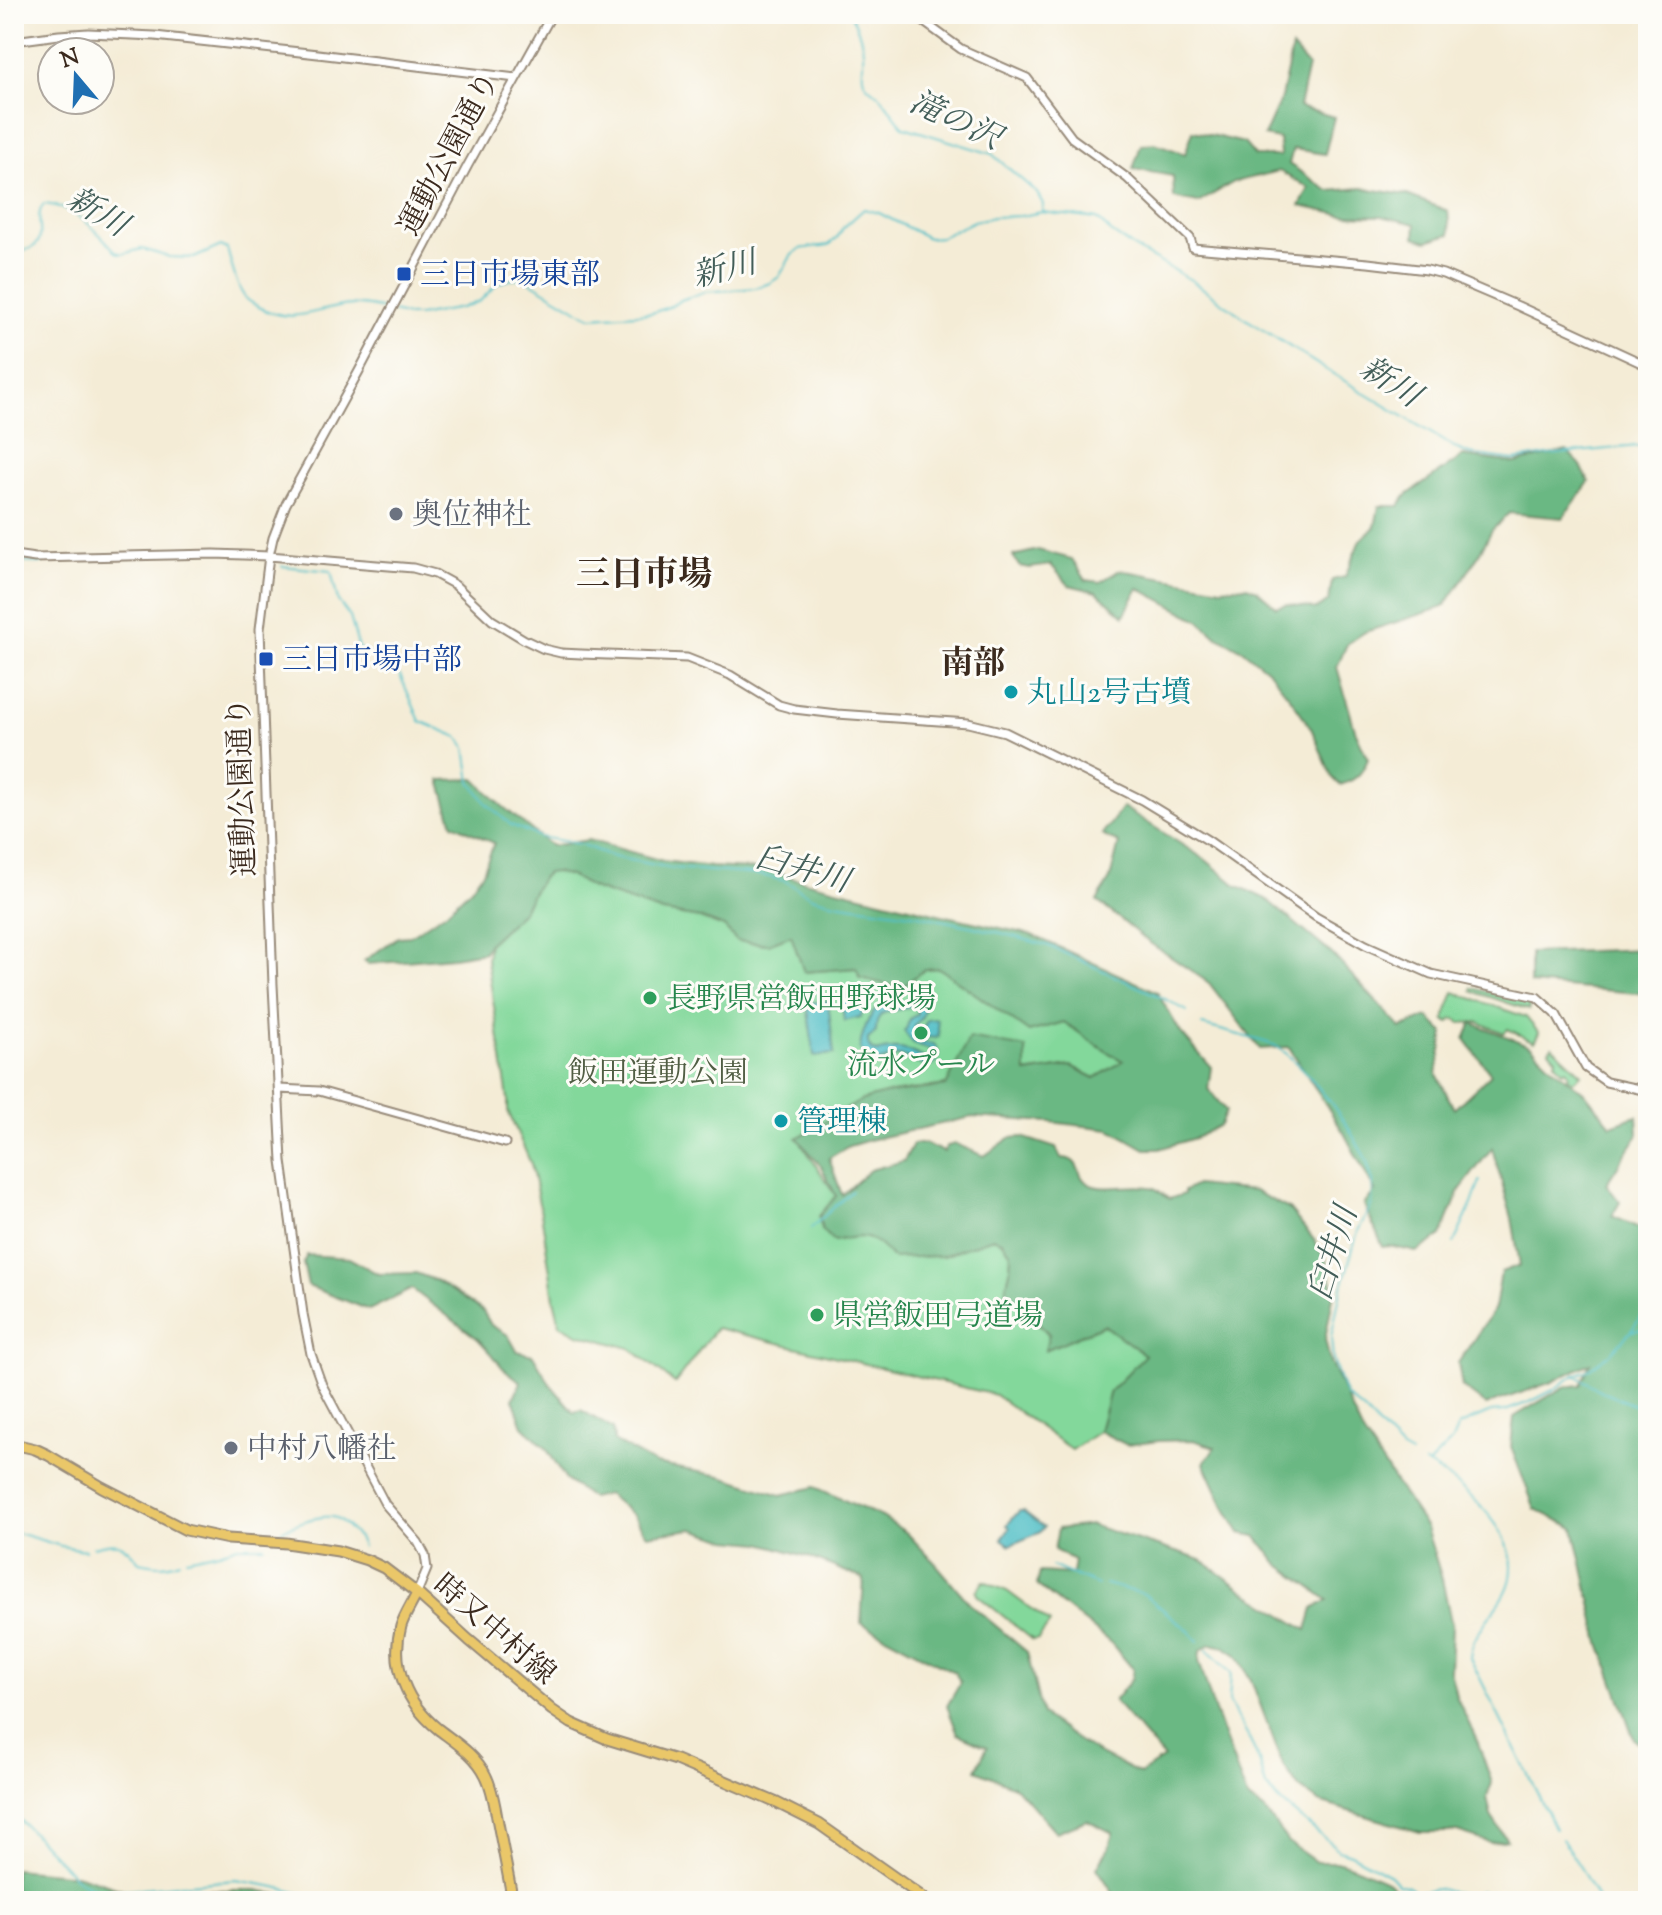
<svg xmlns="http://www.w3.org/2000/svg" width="1662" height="1915" viewBox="0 0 1662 1915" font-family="'Sorts Mill Goudy','Noto Serif JP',serif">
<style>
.green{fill:#83d89b;stroke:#5f815c;stroke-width:2}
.forest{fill:#6ab883;stroke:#527150;stroke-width:2}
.water{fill:#52c0c7;stroke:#467572;stroke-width:2;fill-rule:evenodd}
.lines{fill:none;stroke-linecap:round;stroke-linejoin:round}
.stream{stroke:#52c0c7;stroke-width:2}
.minor-casing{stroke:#988b7a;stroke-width:11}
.major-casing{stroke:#988b7a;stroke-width:13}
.minor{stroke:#fff;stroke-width:7}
.major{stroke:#eac769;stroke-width:9}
.transit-dot{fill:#1a4fb4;stroke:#fdfcf7;stroke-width:3}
.worship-dot{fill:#6b7280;stroke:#fdfcf7;stroke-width:3}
.culture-dot{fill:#0f9aa8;stroke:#fdfcf7;stroke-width:3}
.leisure-dot{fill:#2e9e5b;stroke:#fdfcf7;stroke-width:3}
.labels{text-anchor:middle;stroke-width:6;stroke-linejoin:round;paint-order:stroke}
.street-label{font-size:30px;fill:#3b2a1e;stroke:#fdfcf7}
.transit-label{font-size:30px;fill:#164399;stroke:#fdfcf7;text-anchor:start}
.worship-label{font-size:30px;fill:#5b616d;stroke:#fdfcf7;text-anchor:start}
.culture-label{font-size:30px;fill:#0d838f;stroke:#fdfcf7;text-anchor:start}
.leisure-label{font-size:30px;fill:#27864d;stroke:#fdfcf7;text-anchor:start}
.park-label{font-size:30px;fill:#515e44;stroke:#fdfcf7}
.water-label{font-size:32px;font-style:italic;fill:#435e59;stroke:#fdfcf7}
.neighbourhood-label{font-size:32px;font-weight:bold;fill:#3b2a1e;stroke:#fdfcf7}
.quarter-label{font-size:34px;font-weight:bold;fill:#3b2a1e;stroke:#fdfcf7}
</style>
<rect width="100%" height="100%" fill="#fdfcf7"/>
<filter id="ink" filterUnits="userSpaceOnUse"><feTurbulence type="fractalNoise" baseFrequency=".0125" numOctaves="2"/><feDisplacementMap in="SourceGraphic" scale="16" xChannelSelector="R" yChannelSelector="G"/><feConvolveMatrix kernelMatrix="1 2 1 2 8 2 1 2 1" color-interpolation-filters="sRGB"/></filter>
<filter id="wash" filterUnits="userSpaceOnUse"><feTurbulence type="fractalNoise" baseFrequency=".006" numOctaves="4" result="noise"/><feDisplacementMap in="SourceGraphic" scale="32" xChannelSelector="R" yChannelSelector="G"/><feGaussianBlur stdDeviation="1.8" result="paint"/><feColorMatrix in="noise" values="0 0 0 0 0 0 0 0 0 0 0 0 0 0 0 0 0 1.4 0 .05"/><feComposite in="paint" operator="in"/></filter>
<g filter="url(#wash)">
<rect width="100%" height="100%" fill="#f4ecd6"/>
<path class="green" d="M 555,871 L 573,877 L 592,888 L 663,912 L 700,918 L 724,927 L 737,941 L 768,944 L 791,935 L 804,972 L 857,968 L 906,984 L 925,969 L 939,968 L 1029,1032 L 1064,1022 L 1101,1048 L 1124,1062 L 1095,1078 L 1071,1066 L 885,1094 L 798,1138 L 836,1196 L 858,1235 C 874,1241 930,1258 944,1256 C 960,1252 975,1239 992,1239 C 1001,1238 1005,1246 1011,1253 L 1010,1272 L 1005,1292 L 1022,1305 L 1049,1335 L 1105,1325 L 1146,1355 L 1110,1391 L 1099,1431 L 1072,1450 L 995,1395 L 716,1328 L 675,1383 L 630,1348 L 578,1334 L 560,1324 L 554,1299 L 542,1218 L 531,1164 L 508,1111 L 508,1099 L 487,960 L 489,943 L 521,913 L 540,880 L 547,873 Z
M 1473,988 L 1530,1003 L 1529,1010 L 1472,991 Z
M 1454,992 L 1526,1017 L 1539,1033 L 1534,1042 L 1508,1029 L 1504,1033 L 1478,1022 L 1460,1023 L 1458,1020 L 1452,1019 L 1449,1023 L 1444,1020 Z
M 1552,1046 L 1582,1074 L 1573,1081 L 1568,1077 L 1569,1073 L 1566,1069 L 1563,1071 L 1555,1062 L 1556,1058 L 1549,1050 Z
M 984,1581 L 1007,1591 L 1050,1623 L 1038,1639 L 1033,1640 L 977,1595 L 976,1591 Z"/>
<path class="forest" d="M 1292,48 L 1308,66 L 1299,107 L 1334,117 L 1325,154 L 1293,149 L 1289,164 L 1329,191 L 1362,188 L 1407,195 L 1448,211 L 1450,234 L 1427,241 L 1415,237 L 1416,224 L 1381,216 L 1342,215 L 1300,206 L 1309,188 L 1279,171 L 1234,182 L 1198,203 L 1174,198 L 1173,176 L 1133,169 L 1141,145 L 1155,143 L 1185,154 L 1193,131 L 1244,143 L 1255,156 L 1280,156 L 1279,139 L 1264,136 L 1281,98 Z
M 1567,451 L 1580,464 L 1589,482 L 1563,518 L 1509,513 L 1492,530 L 1474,563 L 1444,607 L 1365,632 L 1347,644 L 1337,667 L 1356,733 L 1368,759 C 1362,774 1356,780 1340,785 L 1332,777 L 1311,728 L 1292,700 L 1269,671 L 1243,650 L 1216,636 L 1199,620 L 1138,588 L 1124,616 L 1097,592 L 1069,585 L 1051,565 L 1030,568 L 1019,566 L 1013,556 L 1038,550 L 1072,559 L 1086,580 L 1100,582 L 1120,570 L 1221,588 L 1247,586 L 1257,590 L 1276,607 L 1288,604 L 1316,609 L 1329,601 L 1332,580 L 1345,577 L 1360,540 L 1375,527 L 1379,506 L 1399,506 L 1407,495 L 1463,456 L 1515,463 Z
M 475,779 L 501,805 L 551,846 L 588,840 L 663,861 L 711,867 L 771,870 L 796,879 L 946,916 L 1032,935 L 1157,992 L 1181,1033 L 1211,1067 L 1208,1089 L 1226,1111 L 1220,1125 L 1198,1137 L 1159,1149 L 1145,1149 L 1110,1129 L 1050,1122 L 972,1117 L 873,1139 L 849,1146 L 829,1158 L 842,1195 L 870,1170 L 904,1161 L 913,1144 L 925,1144 L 944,1152 L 947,1146 L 956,1144 L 984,1156 L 1010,1138 L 1022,1137 L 1056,1148 L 1061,1158 C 1084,1158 1074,1178 1091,1185 C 1107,1192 1139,1182 1154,1188 C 1159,1190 1164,1196 1169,1199 L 1184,1194 L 1184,1191 L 1196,1185 L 1254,1191 L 1289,1209 L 1315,1241 L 1327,1262 L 1334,1292 L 1325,1339 L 1330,1362 L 1363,1434 L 1426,1528 L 1442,1579 L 1452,1626 L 1450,1670 L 1456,1696 L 1478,1743 L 1492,1783 L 1487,1797 L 1491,1816 L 1507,1840 L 1491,1843 L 1457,1832 L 1420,1832 L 1319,1802 L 1298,1787 L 1283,1765 L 1251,1680 L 1237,1655 L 1225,1647 L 1211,1644 L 1200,1651 L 1199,1661 L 1212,1703 L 1247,1798 L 1264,1810 L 1289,1843 L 1316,1862 L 1340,1862 L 1360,1869 L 1389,1882 L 1408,1901 L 1119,1901 L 1097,1868 L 1109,1847 L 1113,1833 L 1087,1820 L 1056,1832 L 1016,1787 L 976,1770 L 987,1747 L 958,1734 L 947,1706 L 961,1682 L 954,1672 L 861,1623 L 864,1579 L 809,1557 L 761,1543 L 728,1540 L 693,1529 L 647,1535 L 633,1515 L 607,1494 L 591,1498 L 566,1480 L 546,1448 L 523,1426 L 513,1399 L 521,1382 L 503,1368 L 491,1353 L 478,1339 L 412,1289 L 369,1310 L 308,1286 L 303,1263 L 307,1255 L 349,1258 L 378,1274 L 416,1273 L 437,1281 L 483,1311 L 491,1325 L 508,1335 L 517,1351 L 533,1355 L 550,1384 L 574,1412 L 581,1410 L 613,1429 L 614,1441 L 655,1464 L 721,1476 L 781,1495 L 815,1487 L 882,1517 L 907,1533 L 936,1564 L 970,1604 L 1027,1652 L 1042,1715 L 1092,1750 L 1140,1774 L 1164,1758 L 1114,1701 L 1131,1680 L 1133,1669 L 1111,1643 L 1037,1585 L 1040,1572 L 1072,1574 L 1074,1560 L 1054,1550 L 1058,1529 L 1091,1525 L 1201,1560 L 1249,1594 L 1307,1630 L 1313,1609 L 1328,1600 L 1277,1563 L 1256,1536 L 1240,1533 L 1222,1502 L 1204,1463 L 1215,1447 L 1193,1440 L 1159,1441 L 1127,1445 L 1099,1431 L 1110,1391 L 1145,1355 L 1104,1325 L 1045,1350 L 1049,1334 L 1022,1305 L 1005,1292 L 1010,1272 L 1011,1253 L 1002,1241 L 993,1238 L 942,1256 L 892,1258 C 873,1234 863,1234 834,1241 L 822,1231 L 819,1216 L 836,1196 L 821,1166 L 797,1138 L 862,1100 L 885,1094 L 946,1086 L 969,1038 L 1026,1048 L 1026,1073 L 1071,1066 L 1095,1078 L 1123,1061 L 1101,1048 L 1064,1022 L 1029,1032 L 939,968 L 925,969 L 906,984 L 892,986 L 860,978 L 856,968 L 804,972 L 791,935 L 768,944 L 737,941 L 724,927 L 700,918 L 663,912 L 592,888 L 573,877 L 555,872 L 547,873 L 540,880 L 521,913 L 489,943 L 484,952 L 453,957 L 368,964 L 364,961 L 398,937 L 410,936 L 446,912 L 471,888 L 483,872 L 494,843 L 453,824 L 440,780 Z
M 1123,807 L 1206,860 L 1236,885 L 1266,899 L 1332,954 L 1401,1028 L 1428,1017 L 1444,1033 L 1437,1074 L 1454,1109 L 1491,1074 L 1465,1039 L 1472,1023 L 1531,1046 L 1552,1067 L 1586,1094 L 1611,1125 L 1637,1116 L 1638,1135 L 1606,1184 L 1620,1202 L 1612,1216 L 1648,1232 L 1648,1753 L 1634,1739 L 1600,1643 L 1574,1528 L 1535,1509 L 1511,1447 L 1514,1417 L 1564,1387 L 1581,1385 L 1590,1363 L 1552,1382 L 1486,1405 L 1462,1387 L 1458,1363 L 1495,1308 L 1501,1272 L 1520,1265 L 1512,1218 L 1492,1148 L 1460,1190 L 1441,1236 L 1416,1252 L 1389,1246 L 1383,1247 L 1364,1205 L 1375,1191 L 1344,1133 L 1289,1047 L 1260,1049 L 1209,983 L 1150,943 L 1097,901 L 1110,879 L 1119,843 L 1102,835 Z
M 1648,949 L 1648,994 L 1530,984 L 1530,953 Z
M 14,1869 L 79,1875 L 125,1890 L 162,1897 L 209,1890 L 257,1890 L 309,1901 L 14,1901 Z
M 1513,1891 L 1552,1901 L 1458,1901 Z"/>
<path class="water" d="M 856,994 L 865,1000 L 861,1017 L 844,1021 L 841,996 Z
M 912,999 L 920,1002 L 924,1010 L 922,1017 L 914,1026 L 915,1030 L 923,1029 L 927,1020 L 937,1019 L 939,1037 L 923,1038 L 918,1034 L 914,1035 C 917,1044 926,1043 934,1044 C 938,1050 941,1056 936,1062 C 926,1074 911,1056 900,1056 C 890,1056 883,1063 874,1062 C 867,1061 863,1055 860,1049 C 861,1035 869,1014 880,1005 L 894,1005 L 900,1002 L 901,1004 ZM 911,1006 L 917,1009 L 917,1014 L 910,1019 L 906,1029 L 904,1031 C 913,1044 913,1046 930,1049 L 933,1056 L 926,1059 C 909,1050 897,1045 877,1052 C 871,1050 867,1046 868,1039 L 876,1032 C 876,1005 892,1014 911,1006 Z
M 828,1001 L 834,1054 L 814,1056 L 807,1003 Z
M 1019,1511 L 1023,1511 L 1044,1527 L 1039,1533 L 1010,1545 L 1002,1539 L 1010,1528 L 1007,1525 Z"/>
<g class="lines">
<path class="stream" d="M 850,14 C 857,26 862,37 863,51 C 864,59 862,68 863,77 C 865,87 873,90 880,96 C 889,106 894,117 904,127 L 992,154 L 1037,193 L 1043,204 L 1042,211
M 14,253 C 20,251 28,250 33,247 C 49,237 32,217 44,204 C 75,206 97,231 116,252 L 122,254 L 142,249 L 169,257 L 194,258 L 221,246 L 227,249 C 231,262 236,286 244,296 C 247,301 254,304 259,307 C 288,323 307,313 337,307 C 354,303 370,305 386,310
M 393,312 L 407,316 L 418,316 L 461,308 L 480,301 L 498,283 L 516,278 L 527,280 L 581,312 L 591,317 L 652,313 L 671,306 L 681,300 L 704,292 L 756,288 L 770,283 L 779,277 L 791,256 L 799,249 L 829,245 L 837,238 L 843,228 L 864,209 L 879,213 L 928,238 L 941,237 L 974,221 L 993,217 L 1021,216 L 1042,212 L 1097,219 L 1111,232 L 1133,247 L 1191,280 L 1246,319 L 1325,369 L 1459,450 L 1469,454 L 1514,460 L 1547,455 L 1648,445
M 15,559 L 17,562 L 39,563 L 45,562
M 282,566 L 331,571 L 338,601 L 350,617 L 359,649 L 394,667
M 400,675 L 420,721 L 458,737 L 466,748 L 471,782 L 487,804 L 511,825 L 540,837 L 580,844 L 613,857 L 671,868 L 761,875 L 785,881 L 812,897 L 835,903 L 918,915 L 1001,933 L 1049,946 L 1169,1001 L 1187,1011
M 1202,1025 L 1265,1042 L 1276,1046 L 1287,1054 L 1308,1075 L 1331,1103 L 1348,1127 L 1366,1159 L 1373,1182 L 1372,1204 L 1358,1231 L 1341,1290 L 1331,1337 L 1333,1360 L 1345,1395 L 1365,1412 L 1402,1450 L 1411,1455
M 811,1228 L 852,1191
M 1454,1243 L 1472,1204 L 1480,1181
M 1632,1331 L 1648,1328
M 1575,1375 L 1603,1392 L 1648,1411
M 1425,1463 C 1465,1487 1534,1541 1505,1594 C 1493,1616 1472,1632 1470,1658 L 1555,1829
M 1429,1464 L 1452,1441 L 1458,1426 L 1491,1412 L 1505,1411 L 1532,1401 L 1553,1390 L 1575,1375 L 1586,1371 L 1610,1354 L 1631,1331 L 1648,1306
M 14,1532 L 61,1546 L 85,1550
M 274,1536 C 286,1526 320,1513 336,1518 C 342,1521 347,1526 351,1531 C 357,1536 360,1539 362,1547
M 93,1547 C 119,1541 122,1541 139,1562 C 154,1565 165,1567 180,1561
M 187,1559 L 219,1552 L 238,1546 L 264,1546
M 1051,1566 L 1098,1585
M 1105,1584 L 1144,1594 L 1187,1629 L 1198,1641
M 1207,1650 L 1231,1673 L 1229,1701 L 1236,1716 L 1250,1740 L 1260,1763 L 1266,1787 L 1278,1800 L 1339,1850 L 1351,1854 L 1390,1875 L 1398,1884 L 1409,1887 L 1416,1892 L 1437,1889 L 1469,1895 L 1481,1891 L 1500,1900 L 1506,1900 L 1517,1889 C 1530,1891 1547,1891 1557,1901
M 14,1814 L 79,1881 L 93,1888 L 108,1891 L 236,1880 L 276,1887 L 329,1901
M 1562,1839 L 1583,1872 L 1598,1901"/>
</g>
</g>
<g filter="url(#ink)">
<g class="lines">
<g class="minor-casing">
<path id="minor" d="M 913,14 L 961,49 L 1027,78 L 1072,138 L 1127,178 L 1190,238 L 1193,248 L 1368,263 L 1427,270 L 1443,274 L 1518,306 L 1648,366
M 14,41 L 59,35 L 88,33 L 155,36 L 318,54 L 516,78
M 14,555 L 35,558 L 214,554 L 269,556 L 413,568 L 435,574 L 455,585 L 492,620 L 525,640 L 544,649 L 561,653 L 581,654 L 687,658 L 730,675 L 779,705 L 794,709 L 837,714 L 968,723 L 1005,732 L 1142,800 L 1209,841 L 1316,917 L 1366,945 L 1431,974 L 1537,997 L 1556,1014 L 1586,1068 L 1606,1082 L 1648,1091
M 279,1089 L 319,1091 L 505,1143
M 417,1593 L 427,1569 L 425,1555 L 418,1542 L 385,1504 L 322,1385 L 311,1354 L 303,1314 L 282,1161 L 273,985 L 260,629 L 269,556 L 273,538 L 286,504 L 359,371 L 468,165 L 552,14"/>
</g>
<g class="major-casing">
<path id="major" d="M 14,1444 L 35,1449 L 48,1455 L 102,1487 L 186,1530 L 228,1539 L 286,1543 L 338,1551 L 367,1560 L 384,1568 L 417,1593 L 469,1640 L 552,1710 L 571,1723 L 607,1739 L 676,1760 L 777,1803 L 819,1824 L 928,1901
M 417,1593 C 412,1604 405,1614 401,1626 C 390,1666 407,1704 438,1729 C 455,1742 476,1755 486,1776 C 493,1790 495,1807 498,1823 C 503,1849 508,1875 513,1901"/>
</g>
<use href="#minor" class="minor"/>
<use href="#major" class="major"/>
</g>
</g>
<g class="transit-dot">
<rect x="396" y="266" width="16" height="16" rx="4"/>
<rect x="258" y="651" width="16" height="16" rx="4"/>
</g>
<g class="worship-dot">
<circle cx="396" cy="514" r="8"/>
<circle cx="231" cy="1448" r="8"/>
</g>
<g class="culture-dot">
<circle cx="1011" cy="692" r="8"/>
<circle cx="781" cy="1121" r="8"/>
</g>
<g class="leisure-dot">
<circle cx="650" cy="998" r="8"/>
<circle cx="921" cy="1033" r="8"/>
<circle cx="817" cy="1315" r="8"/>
</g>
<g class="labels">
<g class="street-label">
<text transform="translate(448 153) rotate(-62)" y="10">運動公園通り</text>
<text transform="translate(241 787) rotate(-92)" y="10">運動公園通り</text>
<text transform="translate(495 1629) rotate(41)" y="10">時又中村線</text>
</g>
<g class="transit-label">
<text x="420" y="284">三日市場東部</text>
<text x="282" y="669">三日市場中部</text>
</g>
<g class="worship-label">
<text x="412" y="524">奥位神社</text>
<text x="247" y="1458">中村八幡社</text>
</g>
<g class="culture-label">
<text x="1027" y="702">丸山2号古墳</text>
<text x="797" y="1131">管理棟</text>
</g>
<g class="leisure-label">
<text x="666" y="1008">長野県営飯田野球場</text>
<text x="921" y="1074" text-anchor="middle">流水プール</text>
<text x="833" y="1325">県営飯田弓道場</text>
</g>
<g class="park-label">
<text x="658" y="1082">飯田運動公園</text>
</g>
<g class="water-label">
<text transform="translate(956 119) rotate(25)" y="11">滝の沢</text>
<text transform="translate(98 211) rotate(31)" y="11">新川</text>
<text transform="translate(724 268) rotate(-14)" y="11">新川</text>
<text transform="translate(1391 381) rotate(33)" y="11">新川</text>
<text transform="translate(803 868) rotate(16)" y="11">臼井川</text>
<text transform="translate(1332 1253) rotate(-73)" y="11">臼井川</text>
</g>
<g class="neighbourhood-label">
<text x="973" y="673">南部</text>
</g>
<g class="quarter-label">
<text x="644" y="585">三日市場</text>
</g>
</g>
<rect width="1662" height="1915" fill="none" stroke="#fdfcf7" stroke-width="48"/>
<g transform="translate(76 76) rotate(341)"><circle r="38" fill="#fdfcf7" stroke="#afa8a0" stroke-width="2"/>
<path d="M0-6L14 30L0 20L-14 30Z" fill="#1f6fb2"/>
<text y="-12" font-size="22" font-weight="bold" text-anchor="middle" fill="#3b2a1e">N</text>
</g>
</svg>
